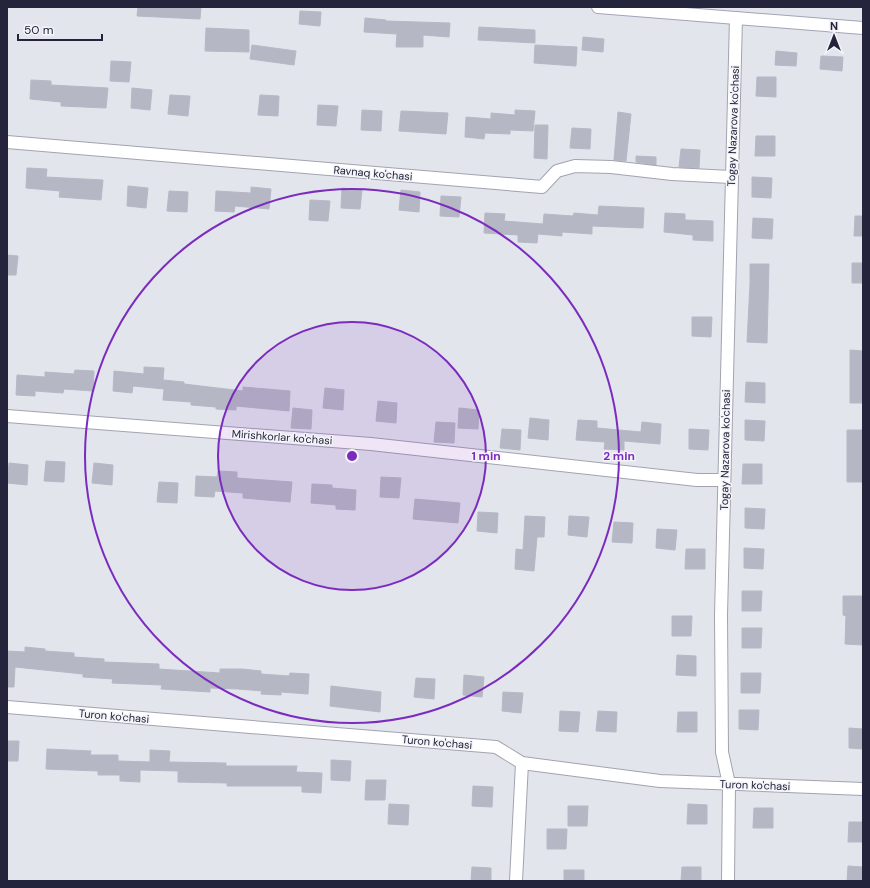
<svg xmlns="http://www.w3.org/2000/svg" width="870" height="888" viewBox="0 0 870 888" font-family="'DM Sans',sans-serif">
<style>
.building{fill:#b5b8c4;stroke:#b6b8c5}
.lines{fill:none;stroke-linecap:round;stroke-linejoin:round}
.street-casing{stroke:#a2a3b0;stroke-width:14}
.secondary-casing{stroke:#a2a4b7;stroke-width:14}
.street{stroke:#fff;stroke-width:12}
.secondary{stroke:#fff;stroke-width:12}
.ring{fill:none;stroke:#7b2cbf;stroke-width:2}
.labels{text-anchor:middle;stroke-width:3;stroke-linejoin:round;paint-order:stroke}
.street-label{font-size:11px;fill:#24243c;stroke:#f3f5f9}
.centre{fill:#7b2cbf;stroke:#f3f5f9;stroke-width:2}
.ring-label{font-size:12px;text-anchor:middle;font-weight:bold;fill:#7b2cbf;stroke:#f3f5f9;stroke-width:3;stroke-linejoin:round;paint-order:stroke}
</style>
<rect width="100%" height="100%" fill="#e3e5ec"/>
<path class="building" d="M 138,7 L 201,7 L 200,19 L 137,16 Z
M 300,11 L 321,12 L 320,26 L 299,24 Z
M 365,18 L 386,20 L 386,21 L 450,23 L 449,37 L 423,35 L 423,47 L 396,47 L 397,34 L 364,32 Z
M 479,27 L 535,30 L 535,43 L 478,40 Z
M 206,28 L 249,30 L 249,52 L 205,51 Z
M 583,37 L 604,39 L 603,52 L 582,50 Z
M 252,45 L 296,51 L 294,65 L 250,59 Z
M 535,45 L 577,47 L 576,66 L 534,63 Z
M 776,51 L 797,53 L 796,66 L 775,65 Z
M 821,56 L 843,57 L 842,71 L 820,69 Z
M 111,61 L 131,62 L 129,82 L 110,81 Z
M 757,77 L 776,77 L 776,97 L 756,96 Z
M 31,80 L 51,81 L 51,85 L 108,88 L 106,108 L 61,106 L 61,102 L 30,99 Z
M 132,88 L 152,90 L 150,110 L 131,108 Z
M 170,95 L 190,96 L 188,116 L 168,114 Z
M 260,95 L 279,96 L 278,116 L 258,115 Z
M 318,105 L 338,106 L 336,126 L 317,125 Z
M 362,110 L 382,111 L 381,131 L 361,130 Z
M 515,110 L 535,111 L 533,131 L 510,130 L 510,134 L 485,133 L 484,139 L 465,137 L 466,117 L 491,119 L 491,113 L 515,115 Z
M 401,111 L 448,113 L 446,134 L 399,131 Z
M 618,112 L 631,114 L 626,161 L 614,160 Z
M 535,125 L 548,125 L 547,159 L 534,158 Z
M 572,128 L 591,129 L 590,149 L 570,148 Z
M 756,136 L 775,136 L 775,156 L 755,156 Z
M 681,149 L 700,150 L 699,168 L 679,167 Z
M 636,156 L 656,157 L 656,165 L 636,162 Z
M 27,168 L 47,169 L 46,177 L 103,180 L 101,200 L 59,197 L 60,191 L 26,188 Z
M 752,177 L 772,178 L 771,198 L 752,197 Z
M 128,186 L 148,188 L 146,208 L 127,206 Z
M 251,187 L 271,189 L 269,209 L 235,206 L 234,212 L 215,211 L 216,191 L 251,193 Z
M 342,188 L 362,190 L 360,209 L 341,208 Z
M 401,190 L 420,192 L 419,212 L 399,210 Z
M 169,191 L 188,192 L 187,212 L 167,211 Z
M 441,196 L 461,197 L 459,217 L 440,216 Z
M 310,200 L 330,201 L 328,221 L 309,220 Z
M 599,206 L 644,208 L 643,228 L 592,226 L 592,234 L 562,232 L 562,236 L 538,234 L 537,243 L 518,242 L 518,235 L 484,233 L 485,213 L 505,214 L 504,221 L 543,224 L 544,214 L 573,216 L 574,213 L 598,215 Z
M 665,213 L 685,214 L 685,220 L 713,221 L 713,241 L 693,240 L 693,235 L 664,232 Z
M 855,216 L 863,216 L 863,236 L 854,236 Z
M 753,218 L 773,219 L 772,239 L 752,238 Z
M 7,255 L 18,256 L 16,275 L 7,275 Z
M 852,263 L 863,263 L 863,283 L 852,283 Z
M 750,264 L 769,264 L 767,343 L 747,342 L 750,284 Z
M 692,317 L 712,317 L 711,337 L 692,336 Z
M 850,350 L 863,351 L 863,403 L 850,403 Z
M 144,367 L 164,368 L 163,380 L 184,382 L 184,384 L 243,391 L 243,387 L 290,391 L 289,411 L 236,406 L 236,410 L 216,409 L 216,407 L 191,405 L 191,402 L 163,400 L 164,389 L 133,386 L 132,393 L 113,391 L 114,371 L 144,374 Z
M 75,370 L 94,371 L 93,391 L 64,389 L 63,393 L 35,391 L 35,396 L 16,395 L 17,375 L 45,377 L 45,372 L 74,374 Z
M 746,382 L 765,383 L 765,403 L 745,402 Z
M 325,388 L 344,390 L 343,410 L 323,408 Z
M 378,401 L 397,403 L 396,423 L 376,421 Z
M 293,408 L 312,410 L 311,429 L 291,428 Z
M 459,408 L 479,410 L 478,429 L 458,428 Z
M 530,418 L 549,420 L 548,440 L 528,438 Z
M 578,420 L 597,421 L 597,428 L 641,432 L 642,422 L 661,424 L 660,444 L 624,441 L 624,450 L 604,449 L 605,442 L 576,440 Z
M 745,420 L 765,421 L 764,441 L 745,440 Z
M 436,422 L 455,423 L 454,443 L 434,442 Z
M 502,429 L 521,430 L 520,450 L 500,448 Z
M 689,429 L 709,430 L 708,450 L 689,449 Z
M 847,430 L 863,430 L 863,482 L 847,482 Z
M 46,461 L 65,462 L 64,482 L 44,481 Z
M 9,463 L 28,465 L 27,485 L 7,483 Z
M 94,463 L 113,465 L 112,485 L 92,483 Z
M 743,464 L 762,464 L 762,484 L 742,484 Z
M 218,471 L 237,472 L 237,478 L 292,482 L 290,502 L 243,498 L 243,493 L 215,491 L 214,497 L 195,496 L 196,476 L 217,477 Z
M 381,477 L 401,478 L 399,498 L 380,497 Z
M 159,482 L 178,483 L 177,503 L 157,502 Z
M 312,484 L 332,485 L 332,488 L 356,490 L 355,510 L 336,509 L 336,505 L 311,503 Z
M 415,499 L 460,503 L 458,523 L 413,519 Z
M 745,508 L 765,509 L 764,529 L 745,528 Z
M 478,512 L 498,513 L 497,533 L 477,531 Z
M 525,516 L 545,517 L 544,537 L 537,537 L 534,571 L 515,569 L 516,549 L 523,550 Z
M 569,516 L 589,517 L 587,537 L 568,535 Z
M 614,522 L 633,523 L 632,543 L 612,542 Z
M 657,529 L 677,530 L 675,550 L 656,548 Z
M 744,548 L 764,549 L 763,569 L 744,568 Z
M 686,549 L 705,549 L 705,569 L 685,569 Z
M 742,591 L 762,591 L 761,611 L 742,611 Z
M 843,596 L 863,596 L 863,645 L 845,644 L 846,616 L 843,615 Z
M 672,616 L 692,616 L 691,636 L 672,636 Z
M 742,628 L 762,628 L 761,648 L 742,648 Z
M 25,647 L 45,649 L 45,651 L 74,653 L 74,657 L 104,659 L 104,662 L 159,664 L 159,669 L 220,673 L 220,669 L 242,669 L 261,671 L 261,674 L 289,676 L 290,673 L 309,674 L 308,694 L 281,692 L 281,695 L 261,694 L 262,691 L 238,689 L 210,688 L 210,692 L 161,689 L 162,685 L 112,683 L 113,679 L 83,677 L 83,674 L 15,667 L 14,687 L 7,687 L 7,651 L 25,652 Z
M 677,655 L 696,656 L 696,676 L 676,675 Z
M 741,673 L 761,673 L 760,693 L 741,693 Z
M 464,675 L 484,677 L 482,697 L 463,695 Z
M 416,678 L 435,679 L 434,699 L 414,697 Z
M 331,686 L 381,692 L 380,712 L 330,706 Z
M 503,692 L 523,693 L 521,713 L 502,711 Z
M 739,710 L 759,710 L 758,730 L 739,729 Z
M 560,711 L 580,712 L 578,732 L 559,731 Z
M 598,711 L 617,712 L 616,732 L 596,731 Z
M 678,712 L 697,712 L 697,732 L 677,732 Z
M 849,728 L 863,729 L 863,749 L 849,748 Z
M 7,741 L 19,741 L 18,761 L 7,761 Z
M 47,749 L 91,751 L 90,755 L 118,755 L 118,761 L 150,762 L 150,750 L 170,751 L 169,762 L 226,763 L 226,766 L 297,766 L 296,772 L 322,773 L 321,793 L 302,792 L 302,786 L 227,786 L 227,783 L 178,782 L 178,771 L 140,770 L 140,782 L 120,781 L 120,775 L 98,775 L 98,771 L 46,769 Z
M 331,760 L 351,761 L 350,781 L 331,780 Z
M 366,780 L 386,780 L 385,800 L 365,800 Z
M 473,786 L 493,787 L 492,807 L 472,806 Z
M 389,804 L 409,805 L 408,825 L 388,824 Z
M 688,804 L 707,805 L 707,824 L 687,824 Z
M 568,806 L 588,806 L 587,826 L 568,826 Z
M 754,808 L 773,808 L 773,828 L 753,828 Z
M 849,822 L 863,822 L 863,842 L 848,842 Z
M 547,829 L 567,829 L 566,849 L 547,849 Z
M 848,866 L 863,867 L 863,881 L 847,881 Z
M 472,867 L 491,868 L 491,881 L 471,881 Z
M 682,867 L 701,867 L 701,881 L 681,881 Z
M 564,870 L 584,870 L 584,881 L 564,881 Z"/>
<g class="lines">
<g class="street-casing">
<path id="street" d="M 7,142 L 542,187 L 557,171 L 575,166 L 611,167 L 672,174 L 731,177
M 7,416 L 371,444 L 697,480 L 724,480
M 7,707 L 496,747 L 522,763 L 660,781 L 863,789
M 516,881 L 522,763
M 728,881 L 729,784 L 722,752 L 721,615 L 736,18"/>
</g>
<g class="secondary-casing">
<path id="secondary" d="M 598,7 L 863,28"/>
</g>
<use href="#street" class="street"/>
<use href="#secondary" class="secondary"/>
</g>
<circle cx="352" cy="456" r="134" fill="#7b2cbf" fill-opacity=".12"/>
<g class="ring">
<circle cx="352" cy="456" r="134"/>
<circle cx="352" cy="456" r="267"/>
</g>
<g class="labels">
<g class="street-label">
<text transform="translate(733 126) rotate(-88)" y="4">Togay Nazarova ko'chasi</text>
<text transform="translate(373 173) rotate(5)" y="4">Ravnaq ko'chasi</text>
<text transform="translate(282 437) rotate(4)" y="4">Mirishkorlar ko'chasi</text>
<text transform="translate(725 450) rotate(-89)" y="4">Togay Nazarova ko'chasi</text>
<text transform="translate(114 716) rotate(5)" y="4">Turon ko'chasi</text>
<text transform="translate(437 742) rotate(5)" y="4">Turon ko'chasi</text>
<text transform="translate(755 785) rotate(2)" y="4">Turon ko'chasi</text>
</g>
</g>
<circle cx="352" cy="456" r="6" class="centre"/>
<g class="ring-label">
<text x="486" y="460">1 min</text>
<text x="619" y="460">2 min</text>
</g>
<rect width="870" height="888" fill="none" stroke="#24243c" stroke-width="16"/>
<g transform="translate(834 36)" stroke="#f3f5f9" stroke-width="3" paint-order="stroke">
<path d="M0-3L7 15L0 10L-7 15Z" fill="#24243c"/>
<text y="-6" font-size="11" font-weight="bold" text-anchor="middle" fill="#24243c">N</text>
</g>
<path d="M18 34v6h84v-6" fill="none" stroke="#24243c" stroke-width="2"/>
<text x="24" y="34" font-size="12" fill="#24243c" stroke="#f3f5f9" stroke-width="3" paint-order="stroke">50 m</text>
</svg>
